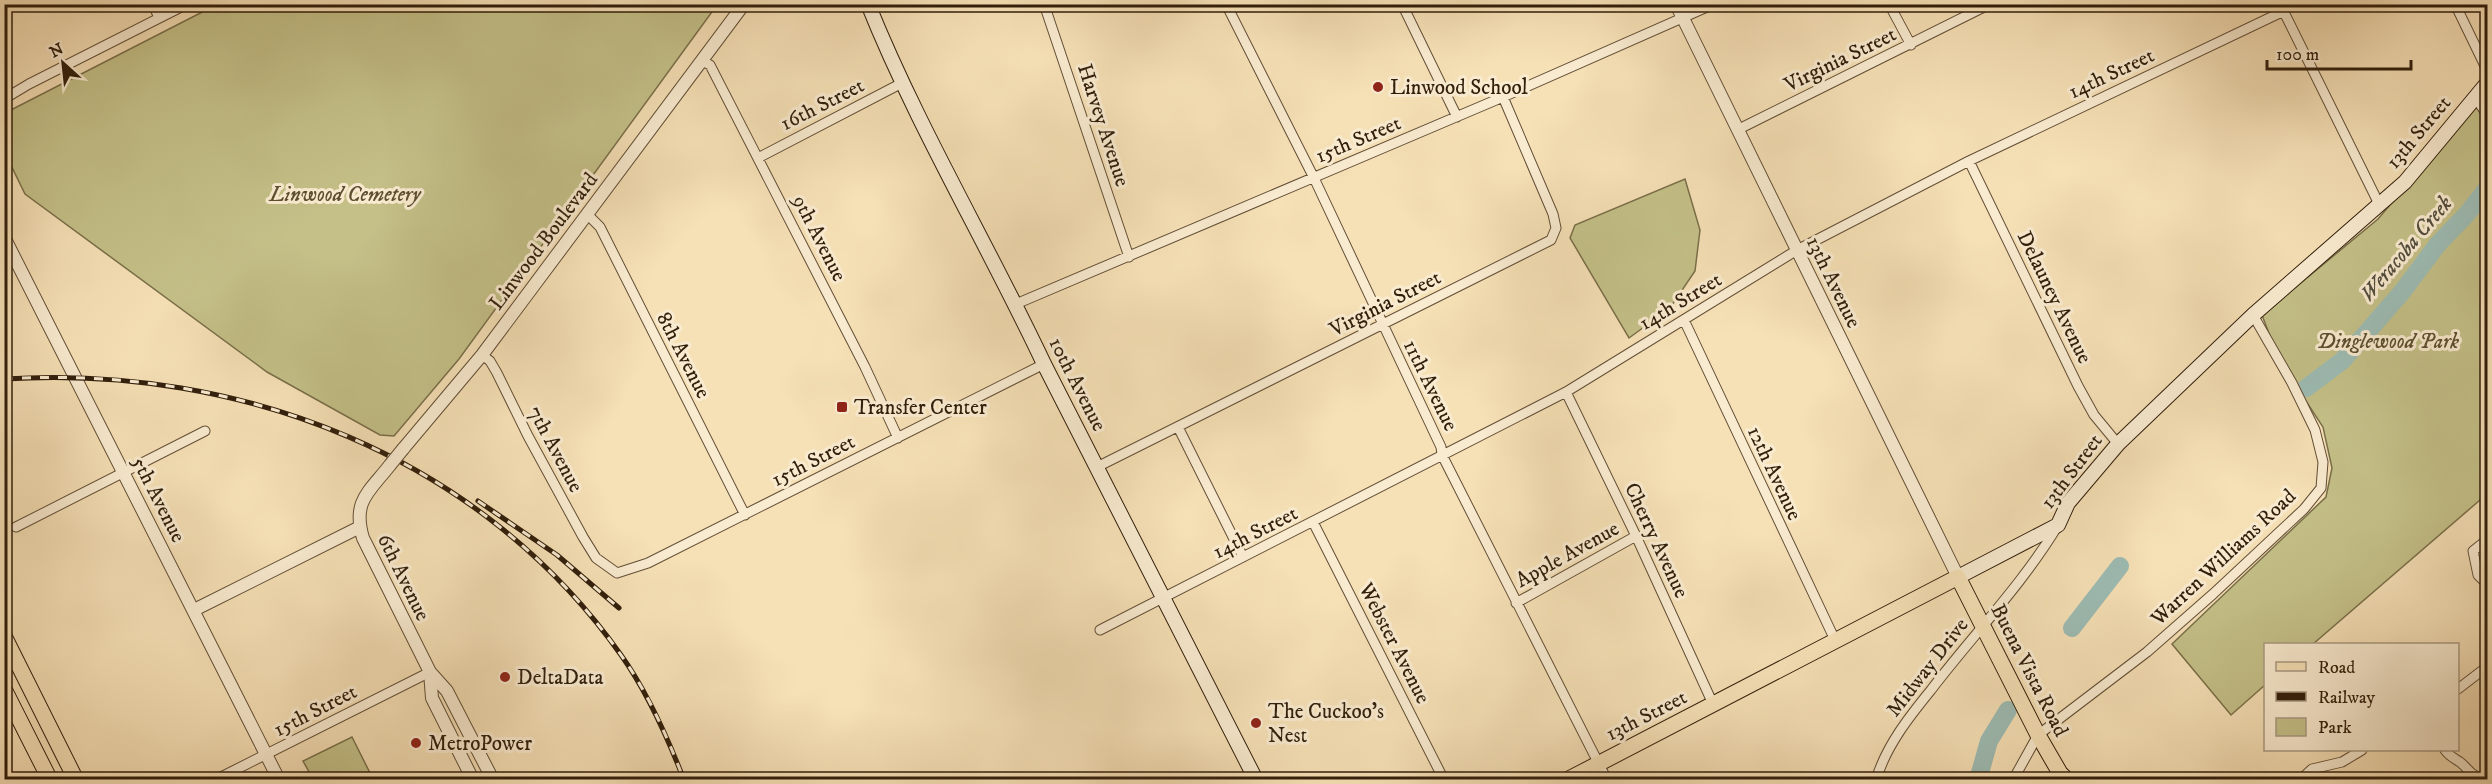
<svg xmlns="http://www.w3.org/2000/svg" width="2492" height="784" viewBox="0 0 2492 784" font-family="'IM FELL DW Pica',serif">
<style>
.green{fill:#c4c088;stroke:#7a6f4a;stroke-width:1.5}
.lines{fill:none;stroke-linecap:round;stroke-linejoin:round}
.river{stroke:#9dbcb4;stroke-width:18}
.minor-casing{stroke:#624e36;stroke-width:11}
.tertiary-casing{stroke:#624e36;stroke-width:14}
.secondary-casing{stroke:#311e0b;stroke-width:16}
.primary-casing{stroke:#311e0b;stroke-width:17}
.minor{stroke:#f9ebd0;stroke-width:9}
.tertiary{stroke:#f9ebd0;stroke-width:12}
.secondary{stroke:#f9ebd0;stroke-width:14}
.primary{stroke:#f6e0b6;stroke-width:15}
.rail-casing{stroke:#311e0b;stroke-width:5}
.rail{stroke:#f9ebd0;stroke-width:3;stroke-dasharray:9;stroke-linecap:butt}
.tertiary-bridge-casing{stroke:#624e36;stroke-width:14;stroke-linecap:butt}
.tertiary-bridge{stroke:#f9ebd0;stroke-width:12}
.poi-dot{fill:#8f2418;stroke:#f9ebd0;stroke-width:2}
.labels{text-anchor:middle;stroke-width:6;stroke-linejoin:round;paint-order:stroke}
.street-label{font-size:21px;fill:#311e0b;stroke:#f9ebd0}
.poi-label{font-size:21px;fill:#311e0b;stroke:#f9ebd0;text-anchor:start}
.park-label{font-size:21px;font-style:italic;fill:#5d4f30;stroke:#f9ebd0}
.water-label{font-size:22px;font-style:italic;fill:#514d3e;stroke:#f9ebd0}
</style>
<rect width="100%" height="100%" fill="#f6e0b6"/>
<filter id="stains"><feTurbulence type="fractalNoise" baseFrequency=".00333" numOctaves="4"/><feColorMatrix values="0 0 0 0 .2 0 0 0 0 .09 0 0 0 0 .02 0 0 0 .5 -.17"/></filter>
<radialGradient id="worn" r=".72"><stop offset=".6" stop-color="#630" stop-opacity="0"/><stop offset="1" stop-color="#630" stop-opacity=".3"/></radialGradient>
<path class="green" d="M 216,5 L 216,4 L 717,5 L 459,359 L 394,436 L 380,435 L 267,372 L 25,194 L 5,153 L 5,113 Z
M 2475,105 L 2488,124 L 2487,494 L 2313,644 L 2266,644 L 2265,685 L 2231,715 L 2172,644 L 2326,497 L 2332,468 L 2323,427 L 2279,360 L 2262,315 L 2378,219 Z
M 1685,179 L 1700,230 L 1695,271 L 1670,308 L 1629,338 L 1570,238 L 1575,225 Z
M 352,737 L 373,779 L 313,779 L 303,761 Z"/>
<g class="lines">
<path class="river" d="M 2306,388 L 2342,361 L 2402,292 L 2438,244 L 2466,215 L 2488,187
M 2072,628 L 2120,566
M 1978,780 L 1989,741 L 2008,710"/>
<g class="minor-casing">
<path id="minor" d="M 153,4 L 159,18
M 1044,4 L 1129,257
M 1226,4 L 1314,178 L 1441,447 L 1442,455 L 1607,780
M 1402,4 L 1457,117
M 1889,4 L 1911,45
M 2280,4 L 2380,206
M 2455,4 L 2488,72
M 702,61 L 710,65 L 865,367 L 898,438
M 2475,97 L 2488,116
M 4,99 L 29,84 L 187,4
M 1737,130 L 1990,4
M 758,158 L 902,83
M 1969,161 L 2078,386 L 2094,415 L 2118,444
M 587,214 L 600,227 L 745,515
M 1016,304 L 1503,97 L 1714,4
M 1684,320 L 1835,640
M 482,355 L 490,361 L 497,373 L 528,436 L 583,537 L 596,558 L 617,573 L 648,563 L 1044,364
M 1566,392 L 1636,536 L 1713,704
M 1178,427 L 1243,557
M 1097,467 L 1551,240 L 1556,228 L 1553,214 L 1503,97
M 1313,522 L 1444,780
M 16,527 L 205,431
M 2488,539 L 2473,551 L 2478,575 L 2488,585
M 1516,603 L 1636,536
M 1100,630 L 1566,392 L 1797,250 L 1969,161 L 2284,11
M 2458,689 L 2488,666
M 2445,750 C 2449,756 2454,758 2460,762 C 2471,771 2470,777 2488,779
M 215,780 L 430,672
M 1876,780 C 1886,746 1909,717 1931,690 C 1973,635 2021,586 2057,527
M 2013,780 L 2038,735 L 2147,652 L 2213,594 L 2304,509 L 2321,488 L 2323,462 L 2315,430 L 2292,383 L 2253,315
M 2300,780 L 2312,769 L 2342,762 L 2362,750"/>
</g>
<g class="tertiary-casing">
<path id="tertiary" d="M 1676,4 L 1958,577
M 4,237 L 279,780
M 403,449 L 482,355 L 744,4
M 390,465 C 369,492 352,501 363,538 L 430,672 L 447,691 L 493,780
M 194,610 L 360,527
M 430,672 L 432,698 L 473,780"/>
</g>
<g class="secondary-casing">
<path id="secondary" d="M 868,4 C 918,128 987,243 1044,364 L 1256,780
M 1958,577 L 2058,525 L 2068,503 L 2118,444 L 2253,315 L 2405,182 L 2488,82"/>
</g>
<g class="primary-casing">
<path id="primary" d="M 4,636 L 76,780
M 4,689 L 50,780
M 1567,780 L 1958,577 L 2038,735 L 2060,773 L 2067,780"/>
</g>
<use href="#minor" class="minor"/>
<use href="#tertiary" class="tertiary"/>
<use href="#secondary" class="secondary"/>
<use href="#primary" class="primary"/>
<g class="rail-casing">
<path id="rail" d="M 4,379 C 242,364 481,457 621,655 C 648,693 667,736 684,780
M 478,501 L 557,555 L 619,608"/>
</g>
<use href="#rail" class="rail"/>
<g class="tertiary-bridge-casing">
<path id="tertiary-bridge" d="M 390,465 L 403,449"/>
</g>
<use href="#tertiary-bridge" class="tertiary-bridge"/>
</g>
<g class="poi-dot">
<circle cx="1378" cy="87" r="6"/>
<rect x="836" y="401" width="12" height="12" rx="3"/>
<circle cx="505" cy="677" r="6"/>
<circle cx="1256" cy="723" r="6"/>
<circle cx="416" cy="743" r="6"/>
</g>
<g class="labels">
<g class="street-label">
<text transform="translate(1840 59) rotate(-26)" y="7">Virginia Street</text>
<text transform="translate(2111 73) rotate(-25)" y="7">14th Street</text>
<text transform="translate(822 104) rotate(-27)" y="7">16th Street</text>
<text transform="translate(1104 125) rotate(72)" y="7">Harvey Avenue</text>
<text transform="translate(2418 132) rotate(-50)" y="7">13th Street</text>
<text transform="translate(1358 139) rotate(-23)" y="7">15th Street</text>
<text transform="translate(820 238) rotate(63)" y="7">9th Avenue</text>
<text transform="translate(543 241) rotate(-53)" y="7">Linwood Boulevard</text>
<text transform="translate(1834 282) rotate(64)" y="7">13th Avenue</text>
<text transform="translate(2055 297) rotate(64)" y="7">Delauney Avenue</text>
<text transform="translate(1680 301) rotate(-31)" y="7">14th Street</text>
<text transform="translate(1385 303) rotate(-27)" y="7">Virginia Street</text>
<text transform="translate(684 355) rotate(63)" y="7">8th Avenue</text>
<text transform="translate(1078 384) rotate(63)" y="7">10th Avenue</text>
<text transform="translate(1431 385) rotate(64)" y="7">11th Avenue</text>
<text transform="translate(556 449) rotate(62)" y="7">7th Avenue</text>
<text transform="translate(813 460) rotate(-27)" y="7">15th Street</text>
<text transform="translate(2071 471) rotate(-53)" y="7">13th Street</text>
<text transform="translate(1775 473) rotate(65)" y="7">12th Avenue</text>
<text transform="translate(159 499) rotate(63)" y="7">5th Avenue</text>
<text transform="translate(1255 532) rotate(-27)" y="7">14th Street</text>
<text transform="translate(1657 540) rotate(65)" y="7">Cherry Avenue</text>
<text transform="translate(1567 554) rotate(-29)" y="7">Apple Avenue</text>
<text transform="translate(2223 557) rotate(-43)" y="7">Warren Williams Road</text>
<text transform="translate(404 577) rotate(64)" y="7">6th Avenue</text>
<text transform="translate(1395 643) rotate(63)" y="7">Webster Avenue</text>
<text transform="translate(1927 667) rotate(-52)" y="7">Midway Drive</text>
<text transform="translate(2030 670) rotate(63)" y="7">Buena Vista Road</text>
<text transform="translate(315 710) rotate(-27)" y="7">15th Street</text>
<text transform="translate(1646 715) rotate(-27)" y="7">13th Street</text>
</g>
<g class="poi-label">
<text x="1390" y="94">Linwood School</text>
<text x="854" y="414">Transfer Center</text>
<text x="517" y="684">DeltaData</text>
<text x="1268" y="718">The Cuckoo’s<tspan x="1268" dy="24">Nest</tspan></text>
<text x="428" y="750">MetroPower</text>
</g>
<g class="park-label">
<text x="345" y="201">Linwood Cemetery</text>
<text x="2388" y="348">Dinglewood Park</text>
</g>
<g class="water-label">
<text transform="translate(2405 248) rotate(-50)" y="8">Weracoba Creek</text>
</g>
</g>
<rect width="2492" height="784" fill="none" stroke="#f6e0b6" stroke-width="24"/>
<rect x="6" y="6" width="2480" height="772" fill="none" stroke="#311e0b" stroke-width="3"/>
<rect x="12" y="12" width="2468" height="760" fill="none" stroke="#311e0b" stroke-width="1.5"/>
<rect x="2264" y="643" width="195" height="108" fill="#f9ebd0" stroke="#a99981" stroke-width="1.5"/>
<rect x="2276" y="662" width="30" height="9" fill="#f6e0b6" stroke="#a99981" stroke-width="1.5"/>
<text x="2318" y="673" font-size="18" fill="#311e0b">Road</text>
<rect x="2276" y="692" width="30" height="9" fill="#311e0b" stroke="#a99981" stroke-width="1.5"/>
<text x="2318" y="703" font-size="18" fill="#311e0b">Railway</text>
<rect x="2276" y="718" width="30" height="18" fill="#c4c088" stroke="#a99981" stroke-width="1.5"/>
<text x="2318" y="733" font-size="18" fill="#311e0b">Park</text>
<g transform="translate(63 63) rotate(333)" stroke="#f9ebd0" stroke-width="4.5" paint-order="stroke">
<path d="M0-4.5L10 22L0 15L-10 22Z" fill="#311e0b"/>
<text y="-9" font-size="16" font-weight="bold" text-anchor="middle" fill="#311e0b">N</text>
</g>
<path d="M2267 60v9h144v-9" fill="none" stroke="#311e0b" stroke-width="3"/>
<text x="2276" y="60" font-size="18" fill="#311e0b" stroke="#f9ebd0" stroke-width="4.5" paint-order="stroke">100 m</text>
<rect width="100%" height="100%" filter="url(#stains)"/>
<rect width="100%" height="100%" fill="url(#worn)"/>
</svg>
